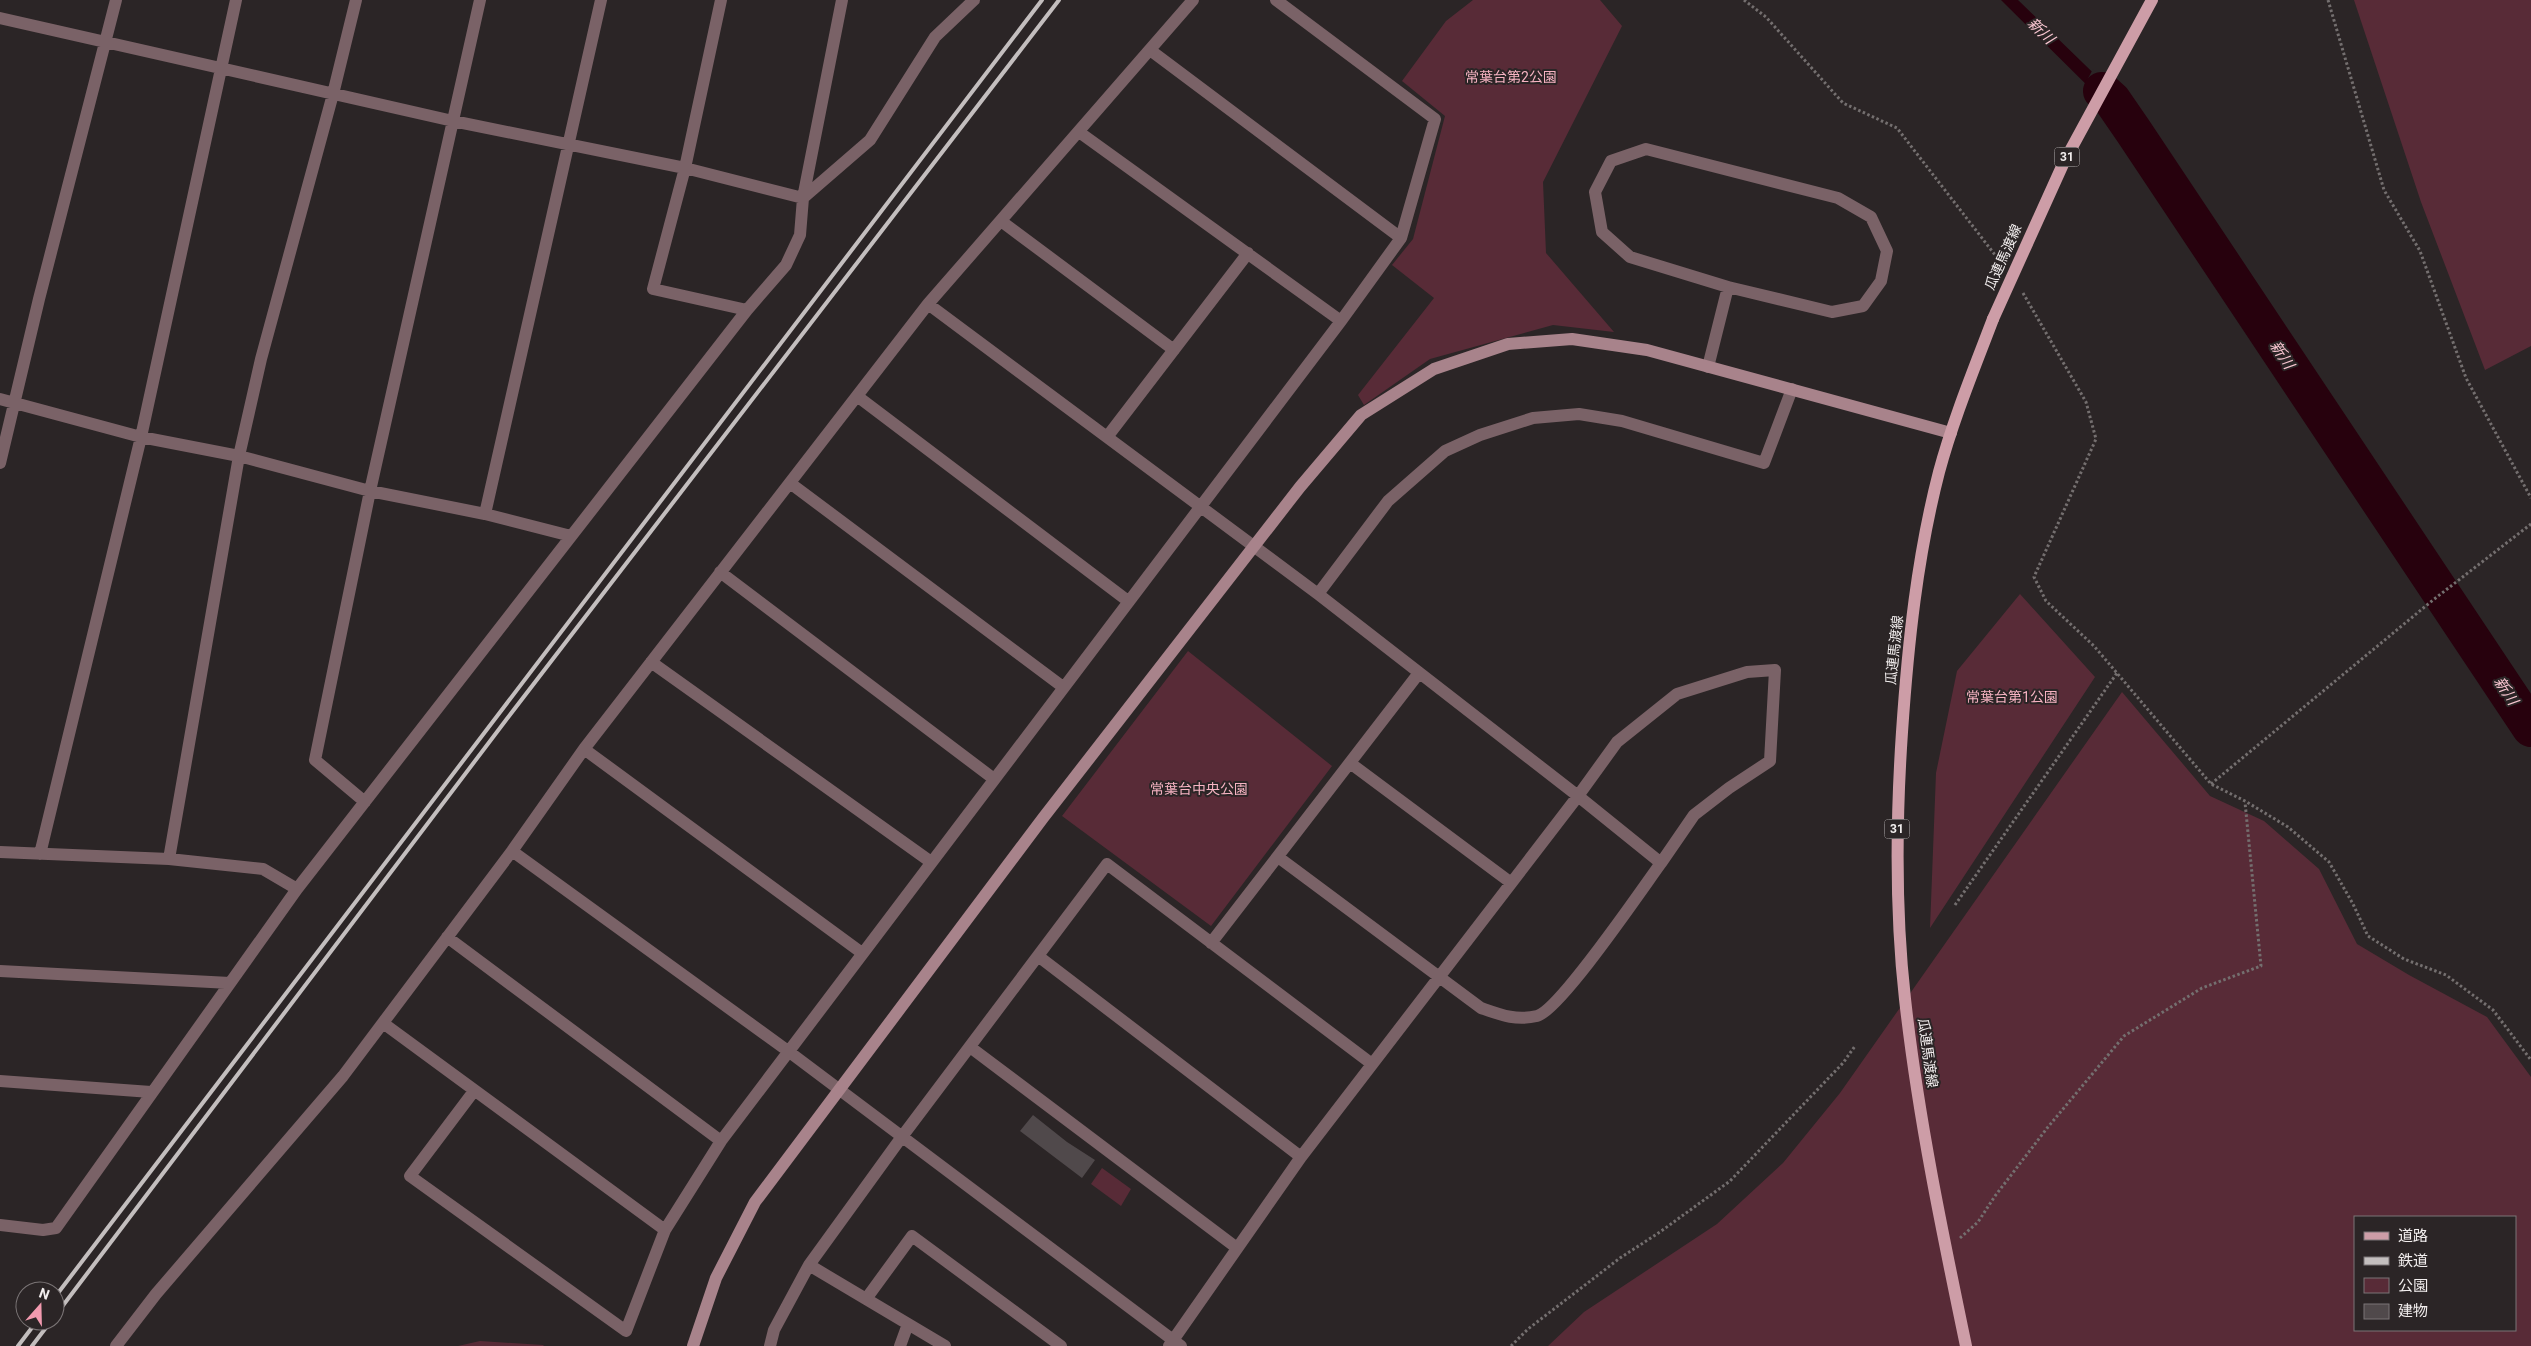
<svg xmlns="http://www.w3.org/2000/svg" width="2531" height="1346" viewBox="0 0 2531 1346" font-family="Roboto,'Noto Sans JP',sans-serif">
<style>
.green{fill:#582b37;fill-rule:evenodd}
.water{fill:#27010d}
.pier{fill:#2b2526}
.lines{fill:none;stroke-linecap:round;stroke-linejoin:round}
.river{stroke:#27010d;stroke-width:38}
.building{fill:#50494b}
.path{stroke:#746f6f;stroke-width:3;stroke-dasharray:2.5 2.5;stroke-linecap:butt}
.street{stroke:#7a6267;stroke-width:12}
.secondary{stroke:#a8838b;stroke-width:12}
.primary{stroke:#cd9da7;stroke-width:12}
.rail{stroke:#c3bebe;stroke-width:4}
.primary-bridge{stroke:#cd9da7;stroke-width:12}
.labels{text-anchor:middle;stroke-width:4;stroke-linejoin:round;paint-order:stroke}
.shield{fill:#2b2526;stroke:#b6b2b2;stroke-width:1}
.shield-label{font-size:12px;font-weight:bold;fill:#f2eeee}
.park-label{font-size:14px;fill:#f6b3c2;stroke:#2b2526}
.street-label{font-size:14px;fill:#f2eeee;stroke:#2b2526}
.water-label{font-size:15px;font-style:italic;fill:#fbc8d3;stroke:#2b2526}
</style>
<rect width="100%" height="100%" fill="#2b2526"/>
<path class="green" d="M 1473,0 L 1600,0 L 1622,26 L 1543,182 L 1546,253 L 1614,332 L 1553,325 L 1430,359 L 1364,405 L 1358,395 L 1434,298 L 1392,265 L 1413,239 L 1445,116 L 1402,81 L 1446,21 Z
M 2354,0 L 2531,0 L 2531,346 L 2485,370 L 2421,202 Z
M 2020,594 L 2095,677 L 1930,928 L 1936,773 L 1957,671 Z
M 1188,651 L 1332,766 L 1211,926 L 1062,816 Z
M 2122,692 L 2210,796 L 2264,821 L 2319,869 L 2357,944 L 2409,975 L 2487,1017 L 2531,1077 L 2531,1346 L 1548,1346 L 1584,1312 L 1717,1224 L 1783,1163 L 1840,1093 ZM 2355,1217 L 2515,1217 L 2515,1330 L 2355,1330 Z
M 1102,1168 L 1131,1189 L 1121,1206 L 1091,1184 Z
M 480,1341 L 543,1345 L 544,1346 L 458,1346 Z"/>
<path class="water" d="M 2001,0 L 2018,0 L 2117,96 L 2140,128 L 2128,135 L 2107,105 Z"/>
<path class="pier" d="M 2093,69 L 2122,98 L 2112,116 L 2084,86 Z"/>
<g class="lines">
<path class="river" d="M 2102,91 L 2112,100 L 2134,132 L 2531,728"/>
</g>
<path class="building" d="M 1033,1115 L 1067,1142 L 1095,1160 L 1082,1178 L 1020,1131 Z"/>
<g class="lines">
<path class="path" d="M 1744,0 L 1766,17 L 1843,103 L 1897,128 L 2002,264
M 2328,0 L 2384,190 L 2420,251 L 2466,378 L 2531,498
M 2023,293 L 2086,402 L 2096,439 L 2034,577 L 2046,601 L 2094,646 L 2211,784 L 2245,801 L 2288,827 L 2329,862 L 2353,904 L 2368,936 L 2404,959 L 2446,975 L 2493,1010 L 2531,1060
M 2211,784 L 2433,600 L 2531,524
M 1955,905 L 2117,673
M 1960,1238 L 1978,1222 L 1995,1196 L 2048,1127 L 2124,1036 L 2202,988 L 2261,966 L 2245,802
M 1511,1346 L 1528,1329 L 1620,1258 L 1660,1232 L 1730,1181 L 1843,1063 L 1855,1046"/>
<path class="street" d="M 721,0 L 685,168 L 653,289 L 747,310
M 1276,0 L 1435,119 L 1401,238
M 0,18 L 453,121 L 685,168 L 803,198 L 842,0
M 1079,132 L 1341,321
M 1001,221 L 1174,350
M 928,304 L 1318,594 L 1578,796 L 1301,1157 L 1169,1346
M 1708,367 L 1728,287 L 1832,312 L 1863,306 L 1881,281 L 1887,251 L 1871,217 L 1838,198 L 1646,149 L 1611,161 L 1595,192 L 1602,232 L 1630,257 L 1728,287
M 857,396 L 1128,601
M 0,399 L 141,437 L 239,456 L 370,491 L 485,514 L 571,536
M 1107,437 L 1248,253
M 0,463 L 39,299 L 116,0
M 790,483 L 1063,687
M 485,514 L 601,0
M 720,572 L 994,779
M 1318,594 L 1388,501 L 1445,451 L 1480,435 L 1533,418 L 1579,414 L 1622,421 L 1764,463 L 1792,389
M 651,662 L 931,862
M 584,749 L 862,953
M 1350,763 L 1510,882
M 365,802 L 315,760 L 370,491 L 480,0
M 512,851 L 788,1051 L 1181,1346
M 0,852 L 169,859 L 263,869 L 297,889
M 40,854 L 141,437 L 236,0
M 1278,857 L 1481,1008 C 1501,1015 1516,1021 1537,1016 C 1560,1010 1642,889 1661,863 L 1578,796 L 1617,742 L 1677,694 L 1747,672 L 1775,670 L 1770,761 L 1729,788 L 1694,815 L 1661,863
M 169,859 L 239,456 L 261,359 L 333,94 L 356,0
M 447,937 L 721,1141
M 1211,943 L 1419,673
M 1038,956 L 1301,1157
M 0,971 L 230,983
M 383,1023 L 665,1230
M 970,1047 L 1237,1248
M 0,1081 L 151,1092
M 474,1091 L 410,1176 L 626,1331 L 665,1230 L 721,1141 L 1341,321 L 1401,238 L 1150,50
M 0,1225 L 43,1230 L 56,1228 L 297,889 L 747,310 L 786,265 L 800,235 L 803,198 L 870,140 L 935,37 L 974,0
M 866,1299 L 912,1236 L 1061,1346
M 116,1346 L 156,1294 L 343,1076 L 512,851 L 584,749 L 928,304 L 1193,0
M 770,1346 L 774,1330 L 809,1265
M 900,1346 L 908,1324
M 945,1346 L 809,1265 L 901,1138 L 1107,864 L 1372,1064"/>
<path class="secondary" d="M 693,1346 L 716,1278 L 755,1202 L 1043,818 L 1300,487 L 1361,415 L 1434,369 L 1508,344 L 1572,339 L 1647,350 L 1951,433"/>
<path class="primary" d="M 1966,1346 C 1942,1231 1918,1116 1905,999 C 1895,910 1896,821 1902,732 C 1908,644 1917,557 1939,472 C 1953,420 1974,369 1993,319"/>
<path class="rail" d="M 55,1297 L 1042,0
M 55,1316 L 506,720 L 1059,0
M 18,1346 L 37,1321
M 32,1346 L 51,1321"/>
<path class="primary-bridge" d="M 1993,319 L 2064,162 L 2152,0"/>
</g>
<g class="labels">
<g class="shield">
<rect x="2054.5" y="147.5" width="25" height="19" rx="4"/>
<rect x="1884.5" y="819.5" width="25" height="19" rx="4"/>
</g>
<g class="shield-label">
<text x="2067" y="161">31</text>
<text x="1897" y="833">31</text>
</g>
<g class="park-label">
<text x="1511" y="82">常葉台第2公園</text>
<text x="2012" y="702">常葉台第1公園</text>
<text x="1199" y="794">常葉台中央公園</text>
</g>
<g class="street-label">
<text transform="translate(2003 257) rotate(-66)" y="5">瓜連馬渡線</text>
<text transform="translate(1894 650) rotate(-84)" y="5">瓜連馬渡線</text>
<text transform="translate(1928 1053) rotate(82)" y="5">瓜連馬渡線</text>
</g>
<g class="water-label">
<text transform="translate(2041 31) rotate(44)" y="5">新川</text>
<text transform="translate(2282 355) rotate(56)" y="5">新川</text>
<text transform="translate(2506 691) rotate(56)" y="5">新川</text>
</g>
</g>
<rect x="2354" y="1216" width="162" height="115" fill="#2b2526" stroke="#7b7576"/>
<rect x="2364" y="1232" width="25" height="8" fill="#cd9da7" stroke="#7b7576"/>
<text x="2398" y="1241" font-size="15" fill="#f2eeee">道路</text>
<rect x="2364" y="1257" width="25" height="8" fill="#c3bebe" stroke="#7b7576"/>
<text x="2398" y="1266" font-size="15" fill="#f2eeee">鉄道</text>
<rect x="2364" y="1278" width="25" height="15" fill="#582b37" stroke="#7b7576"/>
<text x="2398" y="1291" font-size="15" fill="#f2eeee">公園</text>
<rect x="2364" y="1304" width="25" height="15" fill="#50494b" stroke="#7b7576"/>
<text x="2398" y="1316" font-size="15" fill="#f2eeee">建物</text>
<g transform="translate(40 1306) rotate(20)"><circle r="24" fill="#2b2526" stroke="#7b7576"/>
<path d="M0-4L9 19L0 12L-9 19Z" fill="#f29aaf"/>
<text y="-8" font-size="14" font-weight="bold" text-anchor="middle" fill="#f2eeee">N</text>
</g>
</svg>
